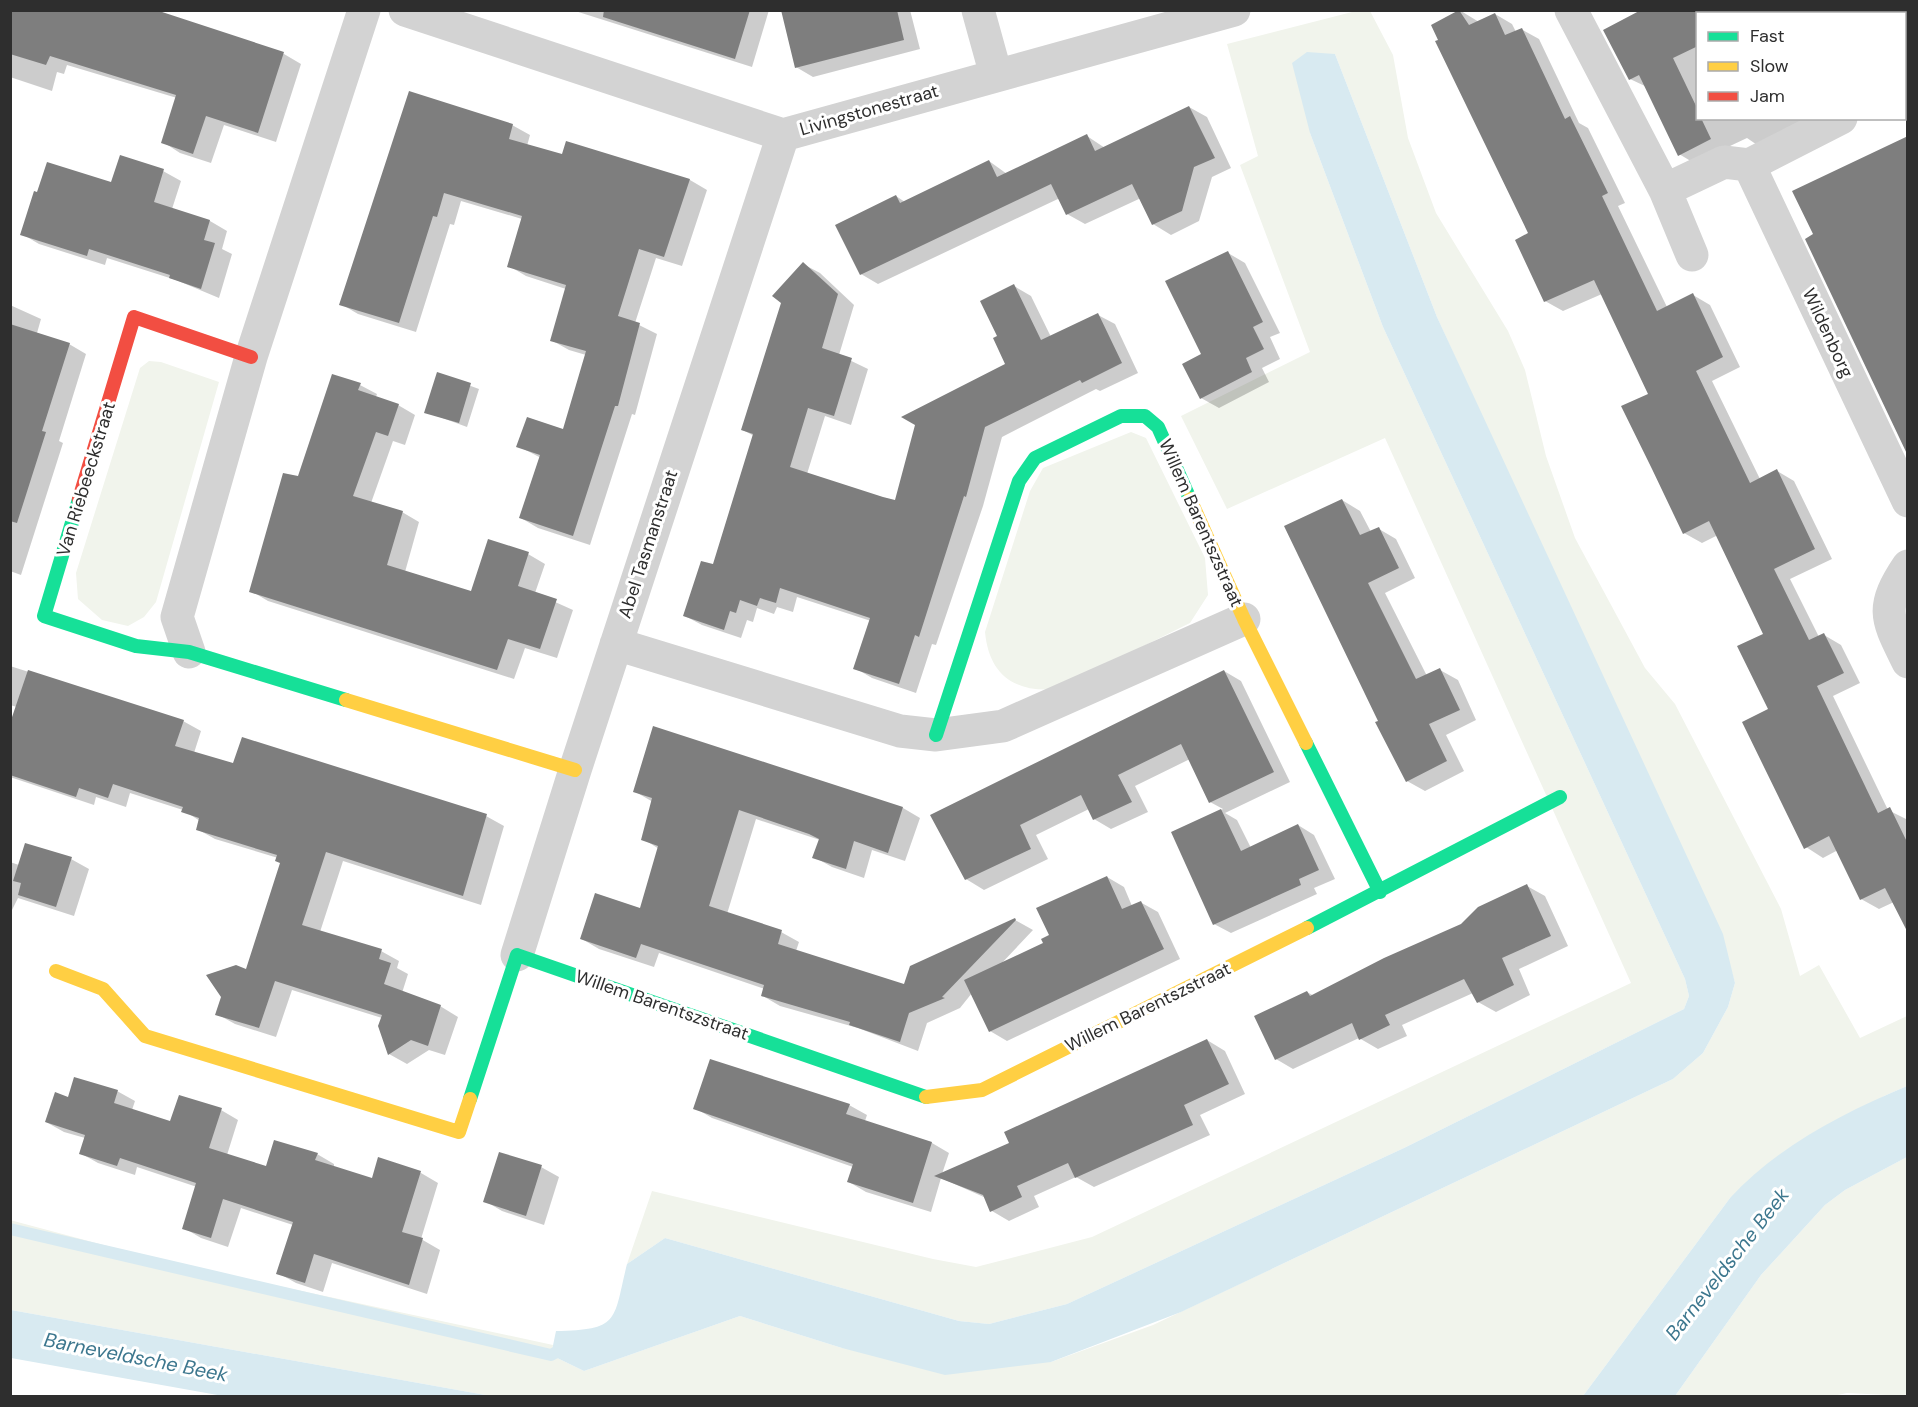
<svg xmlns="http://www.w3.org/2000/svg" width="1918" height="1407" viewBox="0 0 1918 1407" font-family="'DM Sans',sans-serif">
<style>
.green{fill:#f1f4ec}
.water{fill:#d8eaf1}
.shadow{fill:#0003}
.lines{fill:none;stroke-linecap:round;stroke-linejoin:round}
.stream{stroke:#d8eaf1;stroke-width:12}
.building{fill:#7e7e7e}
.street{stroke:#d3d3d3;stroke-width:33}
.fast{stroke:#16e098;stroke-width:14}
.slow{stroke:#ffcf43;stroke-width:14}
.jam{stroke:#f24e42;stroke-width:14}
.labels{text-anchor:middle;stroke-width:6;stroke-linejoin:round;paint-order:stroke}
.street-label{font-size:18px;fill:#2e2e2e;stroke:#fff}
.water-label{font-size:20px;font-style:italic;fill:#3d778e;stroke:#fff}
</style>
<rect width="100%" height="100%" fill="#fff"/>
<path class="green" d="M 1356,11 L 1370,11 L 1393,55 L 1408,138 L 1436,213 L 1508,331 L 1525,370 L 1546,456 L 1575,538 L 1645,668 L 1675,704 L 1781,909 L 1800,976 L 1819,965 L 1860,1038 L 1907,1016 L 1907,1086 L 1884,1096 L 1730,1198 L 1583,1396 L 491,1396 L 11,1310 L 10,1220 L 167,1262 L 553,1345 L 551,1355 L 584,1371 L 740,1316 L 842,1348 L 1051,1362 L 1153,1325 L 1673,1079 L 1703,1053 L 1728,1007 L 1735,983 L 1729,962 L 1437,317 L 1335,54 L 1310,133 L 1383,327 L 1685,979 L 1689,996 L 1684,1009 L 1404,1148 L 1067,1304 L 989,1324 L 959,1321 L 665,1238 L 627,1264 L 652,1191 L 933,1259 L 976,1267 L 1092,1237 L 1631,983 L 1385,438 L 1227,509 L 1181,416 L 1310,352 L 1240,165 L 1258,156 L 1227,44 Z
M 149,361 L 161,362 L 219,382 L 156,602 L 144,617 L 128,626 L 102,620 L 78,599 L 76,573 L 140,368 Z
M 1131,432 L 1146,438 L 1205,558 L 1208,595 L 1190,623 L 1057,689 C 1015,693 989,675 985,632 L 1030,491 L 1043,468 Z
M 1907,1157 L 1907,1396 L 1847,1393 L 1833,1396 L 1675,1396 L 1761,1275 L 1825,1205 L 1845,1190 Z"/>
<path class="water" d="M 1307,52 L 1335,54 L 1437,317 L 1723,934 L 1735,983 L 1728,1007 L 1703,1053 L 1673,1079 L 1181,1312 L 1051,1362 L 945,1375 L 842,1348 L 740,1316 L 584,1371 L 551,1355 L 556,1331 C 621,1330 613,1320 627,1264 L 665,1238 L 959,1321 L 989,1324 L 1067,1304 L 1404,1148 L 1684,1009 L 1689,996 L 1685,979 L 1383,327 L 1310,133 L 1292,63 Z
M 1907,1086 L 1907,1157 L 1845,1190 L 1825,1205 L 1761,1275 L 1675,1396 L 1583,1396 L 1730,1198 C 1778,1146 1843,1113 1907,1086 Z
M 11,1310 L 491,1396 L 223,1396 L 11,1358 Z"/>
<path class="shadow" d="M 10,10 L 150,10 L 284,54 L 301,64 L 276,142 L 224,125 L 211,163 L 180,153 L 163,142 L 177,98 L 67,65 L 64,74 L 57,72 L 52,91 L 10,77 Z
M 572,10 L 769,10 L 752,67 Z
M 782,10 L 910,10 L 920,49 L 813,77 L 796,67 Z
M 1645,10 L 1884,10 L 1885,14 L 1698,14 L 1698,118 L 1826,118 L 1763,149 L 1747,138 L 1694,163 L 1679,154 L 1647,87 L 1630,79 Z
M 1461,11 L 1479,22 L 1495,14 L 1512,24 L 1516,32 L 1521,29 L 1539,39 L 1579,123 L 1588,128 L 1625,203 L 1618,206 L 1667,307 L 1693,295 L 1710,305 L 1740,367 L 1712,381 L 1760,479 L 1777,471 L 1794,481 L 1832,559 L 1790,579 L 1819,637 L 1824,635 L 1841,645 L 1860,683 L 1833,696 L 1888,810 L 1908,820 L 1908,930 L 1894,902 L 1879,909 L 1861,899 L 1838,850 L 1823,858 L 1806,847 L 1770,710 L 1765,634 L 1718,535 L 1702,543 L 1684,533 L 1650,394 L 1602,294 L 1563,311 L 1545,301 L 1530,234 L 1433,25 Z
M 1904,52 L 1908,58 L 1908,79 L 1904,81 Z
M 410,93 L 512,125 L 530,135 L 527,146 L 563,156 L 567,143 L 690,180 L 707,190 L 682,266 L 656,258 L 635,323 L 657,334 L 635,415 L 632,414 L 590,545 L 538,528 L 521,518 L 541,458 L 518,446 L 564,431 L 586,355 L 569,350 L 551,340 L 566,289 L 526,276 L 509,266 L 522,219 L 461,201 L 454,225 L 450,224 L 416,332 L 358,314 L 341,304 Z
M 1189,107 L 1207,117 L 1231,168 L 1212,177 L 1199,221 L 1171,235 L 1153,224 L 1141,198 L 1085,224 L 1067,214 L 1060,198 L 878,284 L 861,274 L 896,196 L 905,202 L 989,161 L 1007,174 L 1087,136 L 1105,148 Z
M 163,171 L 181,181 L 172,209 L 210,221 L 227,231 L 222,249 L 232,254 L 219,298 L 176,280 L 107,258 L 105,265 L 39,244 L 22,234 L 112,184 Z
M 1228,253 L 1245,263 L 1280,333 L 1270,337 L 1280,359 L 1262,368 L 1269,382 L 1219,408 L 1201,398 Z
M 803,264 L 820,273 L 854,305 L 839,355 L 868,369 L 851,425 L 825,416 L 807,474 L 896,502 L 1007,365 L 999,336 L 1014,286 L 1031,296 L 1051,337 L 1098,315 L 1115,324 L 1138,373 L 1100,391 L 1096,389 L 1002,437 L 983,506 L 936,645 L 932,644 L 916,693 L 872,678 L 855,668 L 871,621 L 797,597 L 793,612 L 777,607 L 774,614 L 757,608 L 753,622 L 747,620 L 741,638 L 702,625 L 685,616 L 714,566 L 754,436 L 743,430 Z
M 10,305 L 41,319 L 37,333 L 69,344 L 86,354 L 59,441 L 63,443 L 21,575 L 10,571 Z
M 438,374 L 479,389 L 467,427 L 426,412 Z
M 360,385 L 377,394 L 376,397 L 398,405 L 415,415 L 405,445 L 393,441 L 371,503 L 402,512 L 419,522 L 405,572 L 472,593 L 528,554 L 545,564 L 535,593 L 573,610 L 557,658 L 525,648 L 514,679 L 268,601 L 251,591 L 299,478 Z
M 1342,500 L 1360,511 L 1371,532 L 1379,529 L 1396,539 L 1415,578 L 1385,593 L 1427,676 L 1440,670 L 1458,680 L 1476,720 L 1446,735 L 1464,771 L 1425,791 L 1407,781 L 1380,721 Z
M 10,666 L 183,721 L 201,731 L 194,753 L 234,765 L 486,816 L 504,826 L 481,905 L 343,861 L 320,932 L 381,951 L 399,961 L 397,968 L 408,974 L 402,993 L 440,1006 L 458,1017 L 445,1055 L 429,1050 L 407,1064 L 389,1054 L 380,1026 L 382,1018 L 292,990 L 276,1037 L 235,1024 L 217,1014 L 247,970 L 281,863 L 278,858 L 215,839 L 197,829 L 200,821 L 183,810 L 130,793 L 126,807 L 96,797 L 94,805 L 10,777 L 10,728 L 17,707 L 10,705 Z
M 1224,671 L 1241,681 L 1290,782 L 1225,813 L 1237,820 L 1251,848 L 1298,825 L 1314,835 L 1335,879 L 1314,888 L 1317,894 L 1231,933 L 1214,924 L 1173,833 L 1223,809 L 1210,802 L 1190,759 L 1135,786 L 1148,812 L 1111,829 L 1094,819 L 1089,809 L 1036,835 L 1048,859 L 984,890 L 966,879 L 932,816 Z
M 634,791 L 903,808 L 920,818 L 905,861 L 872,850 L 864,878 L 832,867 L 814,857 L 820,840 L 756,819 L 727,914 L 781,932 L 799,942 L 796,951 L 905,986 L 1015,920 L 1033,930 L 1000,965 L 1045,944 L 1107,877 L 1124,887 L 1132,906 L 1140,902 L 1158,912 L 1180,959 L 1007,1041 L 990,1031 L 972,993 L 960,1008 L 927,1023 L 918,1051 L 858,1028 L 780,1006 L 763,996 L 765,989 L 659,953 L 654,967 L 599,949 L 582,939 L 641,910 L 659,849 L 645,840 L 653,802 Z
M 71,859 L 89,869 L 74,916 L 18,898 L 10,914 L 10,862 L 19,865 Z
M 1527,886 L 1545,896 L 1568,946 L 1519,969 L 1530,995 L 1496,1012 L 1478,1002 L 1473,993 L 1402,1025 L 1407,1036 L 1378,1049 L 1359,1038 L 1293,1069 L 1276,1059 L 1307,992 L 1314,996 L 1462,925 Z
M 1207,1040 L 1225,1051 L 1245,1094 L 1200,1115 L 1210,1135 L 1094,1187 L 1076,1177 L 1034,1196 L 1039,1207 L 1009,1221 L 992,1211 L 986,1198 L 941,1178 L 931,1212 L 866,1192 L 849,1182 L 853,1167 L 712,1118 L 695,1108 L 849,1105 L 867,1115 L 865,1121 L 932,1143 L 949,1153 L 942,1174 L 1011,1143 Z
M 117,1091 L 135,1101 L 132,1110 L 171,1122 L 221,1110 L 238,1120 L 227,1155 L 267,1168 L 317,1154 L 334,1164 L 334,1167 L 373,1180 L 379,1159 L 421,1173 L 438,1183 L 421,1239 L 440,1250 L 427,1294 L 332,1263 L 323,1292 L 296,1283 L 278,1273 L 293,1225 L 241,1208 L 228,1247 L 201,1238 L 184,1228 L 197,1187 L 137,1167 L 135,1175 L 98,1163 L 80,1153 L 85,1138 L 64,1132 L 46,1122 L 69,1099 Z
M 541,1167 L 559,1177 L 544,1225 L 502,1211 L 485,1201 Z"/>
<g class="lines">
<path class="stream" d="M 10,1229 L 551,1355 L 564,1348"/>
</g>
<path class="building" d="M 10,10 L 156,10 L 284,52 L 258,133 L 206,116 L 193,154 L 161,143 L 176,95 L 50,56 L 46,65 L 10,54 Z
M 604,10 L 750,10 L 735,59 L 603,17 Z
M 781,10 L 897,10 L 904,40 L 795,68 Z
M 1459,10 L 1469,25 L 1495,13 L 1505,35 L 1522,28 L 1565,119 L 1570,116 L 1608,193 L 1602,196 L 1657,311 L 1693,293 L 1723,357 L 1696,371 L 1750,483 L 1777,469 L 1815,549 L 1774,569 L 1809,640 L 1824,633 L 1844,673 L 1817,686 L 1878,813 L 1890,807 L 1908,844 L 1908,933 L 1885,888 L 1860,900 L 1829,836 L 1804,849 L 1742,722 L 1768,709 L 1737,646 L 1763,634 L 1709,521 L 1683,534 L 1652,469 L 1621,406 L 1648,394 L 1594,280 L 1544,302 L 1515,240 L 1528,233 L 1435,41 L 1438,40 L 1431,25 Z
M 1641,10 L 1698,10 L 1698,46 L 1673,58 L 1698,110 L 1698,118 L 1701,118 L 1711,139 L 1678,156 L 1639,75 L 1629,80 L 1603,30 Z
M 409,91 L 513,124 L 509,139 L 562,154 L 566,141 L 690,179 L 664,257 L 639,249 L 618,316 L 640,323 L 618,406 L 615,406 L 573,536 L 519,518 L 540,455 L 516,447 L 527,417 L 563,429 L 586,351 L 550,341 L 566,285 L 507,267 L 522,216 L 444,193 L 437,217 L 433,216 L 399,323 L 339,305 Z
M 1189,106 L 1215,158 L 1194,167 L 1182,211 L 1152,225 L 1132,184 L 1066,215 L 1051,184 L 860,275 L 835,225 L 896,195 L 900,203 L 989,160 L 997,177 L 1087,134 L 1095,151 Z
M 1908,136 L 1908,456 L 1805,239 L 1813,234 L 1792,191 Z
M 120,155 L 164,169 L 154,202 L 210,220 L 204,240 L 215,243 L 201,289 L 169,278 L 170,275 L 89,249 L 87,256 L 20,235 L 34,191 L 37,192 L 47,162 L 111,182 Z
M 1228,251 L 1263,322 L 1253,327 L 1264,349 L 1246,358 L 1252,372 L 1200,399 L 1182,364 L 1201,354 L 1165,281 Z
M 803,262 L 838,294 L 822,348 L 852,358 L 834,416 L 808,408 L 790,467 L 883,497 L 895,500 L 915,425 L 901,417 L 1005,364 L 993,338 L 997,336 L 980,301 L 1014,284 L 1041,340 L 1098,313 L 1122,363 L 1082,383 L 1080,380 L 985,427 L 966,497 L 964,496 L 919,637 L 915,635 L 899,684 L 853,669 L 870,618 L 780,588 L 776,603 L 760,598 L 757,606 L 740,600 L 736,613 L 730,611 L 724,630 L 683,616 L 701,561 L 713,564 L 753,434 L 741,430 L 781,303 L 772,296 Z
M 10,324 L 70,343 L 42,431 L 46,432 L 17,523 L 10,521 Z
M 437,372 L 471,383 L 459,423 L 424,413 Z
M 332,374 L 361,383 L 358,390 L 399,404 L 388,436 L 376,432 L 353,496 L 403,511 L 387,565 L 471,591 L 488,539 L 529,552 L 518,586 L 557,599 L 540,649 L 508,639 L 497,670 L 249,592 L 283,473 L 298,476 Z
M 1342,499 L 1360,535 L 1379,527 L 1399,568 L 1368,583 L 1416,679 L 1440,668 L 1460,710 L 1429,724 L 1447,761 L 1406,782 L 1375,722 L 1378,721 L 1284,526 Z
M 28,670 L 184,720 L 175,746 L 233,763 L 242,737 L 487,814 L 463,896 L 326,852 L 302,925 L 382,949 L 379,959 L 391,963 L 384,984 L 441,1005 L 428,1046 L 411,1040 L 388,1055 L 378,1026 L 382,1015 L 275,981 L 259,1028 L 215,1015 L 221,997 L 206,975 L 236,965 L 246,969 L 280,863 L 275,861 L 277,855 L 196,830 L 199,818 L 181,812 L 183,807 L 113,784 L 108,798 L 79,788 L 76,797 L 10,775 L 10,723 Z
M 1224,670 L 1274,772 L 1209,803 L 1181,744 L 1118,775 L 1132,802 L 1093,820 L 1081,795 L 1020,825 L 1031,849 L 965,880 L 930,815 Z
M 653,726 L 903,807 L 888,853 L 854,841 L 846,869 L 812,858 L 819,839 L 809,834 L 739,810 L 709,906 L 782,930 L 778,944 L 904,984 L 910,966 L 1015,918 L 1016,920 L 942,997 L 945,998 L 909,1013 L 900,1042 L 849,1025 L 850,1022 L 761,996 L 764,985 L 641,944 L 636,958 L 580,939 L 595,893 L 640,908 L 658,846 L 641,840 L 652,798 L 633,792 Z
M 1221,809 L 1241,851 L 1298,824 L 1319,870 L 1299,879 L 1301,885 L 1213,925 L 1171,832 Z
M 25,843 L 72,857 L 56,907 L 18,895 L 21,883 L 13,881 Z
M 1107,876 L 1122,909 L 1141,901 L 1164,949 L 989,1032 L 964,980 L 1043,943 L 1041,939 L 1049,935 L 1036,908 Z
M 1527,884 L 1551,936 L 1502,958 L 1514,985 L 1477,1003 L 1464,979 L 1385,1015 L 1390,1025 L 1359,1040 L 1352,1023 L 1275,1060 L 1254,1016 L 1307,991 L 1310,996 L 1384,958 L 1461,924 L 1478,907 Z
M 1207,1039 L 1229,1084 L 1184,1105 L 1193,1125 L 1075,1178 L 1068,1163 L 1017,1186 L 1022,1197 L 990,1212 L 983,1195 L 934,1176 L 1009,1143 L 1004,1132 Z
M 710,1059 L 850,1104 L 846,1114 L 932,1142 L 913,1203 L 847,1182 L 853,1164 L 693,1109 Z
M 74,1077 L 118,1090 L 114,1103 L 170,1121 L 179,1095 L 222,1108 L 209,1148 L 266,1166 L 274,1140 L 318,1153 L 315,1160 L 372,1178 L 378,1157 L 421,1171 L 402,1232 L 423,1238 L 409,1285 L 314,1254 L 305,1283 L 276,1274 L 293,1222 L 223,1199 L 211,1238 L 182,1229 L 196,1183 L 120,1158 L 117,1166 L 79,1154 L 85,1135 L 45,1122 L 55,1092 L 68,1097 Z
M 499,1152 L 542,1165 L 526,1216 L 483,1202 Z"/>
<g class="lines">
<path class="street" d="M 405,10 L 783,135 L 1234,10
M 978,10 L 996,75
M 1571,10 L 1665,190 L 1724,162 L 1749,165 L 1908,501
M 1904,86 L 1908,85
M 1749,165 L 1841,118
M 1665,190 L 1692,255
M 1908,566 C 1879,609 1887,619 1908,662
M 616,644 L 900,731 L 936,735 L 1003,726 L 1244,619
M 189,652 L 177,617 L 251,357 L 364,10
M 517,955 L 575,770 L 783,135"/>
<path class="fast" d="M 79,499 L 44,616 L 136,646 L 189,652 L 346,700
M 936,735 L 1019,481 L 1035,458 L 1121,416 L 1145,416 L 1158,427 L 1190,499
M 1306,743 L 1380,892
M 1307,928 L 1560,797
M 470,1099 L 517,955 L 926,1097"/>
<path class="slow" d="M 1190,499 L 1244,619 L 1306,743
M 346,700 L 575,770
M 56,971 L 103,989 L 145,1036 L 459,1132 L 470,1099
M 926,1097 L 982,1090 L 1307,928"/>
<path class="jam" d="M 79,499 L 134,317 L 251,357"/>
</g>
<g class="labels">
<g class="street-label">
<text transform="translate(869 110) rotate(-16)" y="6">Livingstonestraat</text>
<text transform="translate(1828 333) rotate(65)" y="6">Wildenborg</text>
<text transform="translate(86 479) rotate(-73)" y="6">Van Riebeeckstraat</text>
<text transform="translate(1201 523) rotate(66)" y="6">Willem Barentszstraat</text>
<text transform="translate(648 544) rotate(-72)" y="6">Abel Tasmanstraat</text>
<text transform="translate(662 1005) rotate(19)" y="6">Willem Barentszstraat</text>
<text transform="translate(1148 1007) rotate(-26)" y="6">Willem Barentszstraat</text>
</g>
<g class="water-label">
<text transform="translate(1727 1264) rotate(-52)" y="7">Barneveldsche Beek</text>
<text transform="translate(136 1357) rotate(11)" y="7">Barneveldsche Beek</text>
</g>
</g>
<rect width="1918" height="1407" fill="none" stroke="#2e2e2e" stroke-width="24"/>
<rect x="1696" y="12" width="210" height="108" fill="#ffffff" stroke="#ababab" stroke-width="1.5"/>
<rect x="1708" y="32" width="30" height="9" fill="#16e098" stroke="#ababab" stroke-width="1.5"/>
<text x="1750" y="42" font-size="18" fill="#2e2e2e">Fast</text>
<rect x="1708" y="62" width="30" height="9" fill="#ffcf43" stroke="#ababab" stroke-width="1.5"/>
<text x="1750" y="72" font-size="18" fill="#2e2e2e">Slow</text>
<rect x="1708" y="92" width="30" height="9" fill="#f24e42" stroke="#ababab" stroke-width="1.5"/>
<text x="1750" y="102" font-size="18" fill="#2e2e2e">Jam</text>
</svg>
